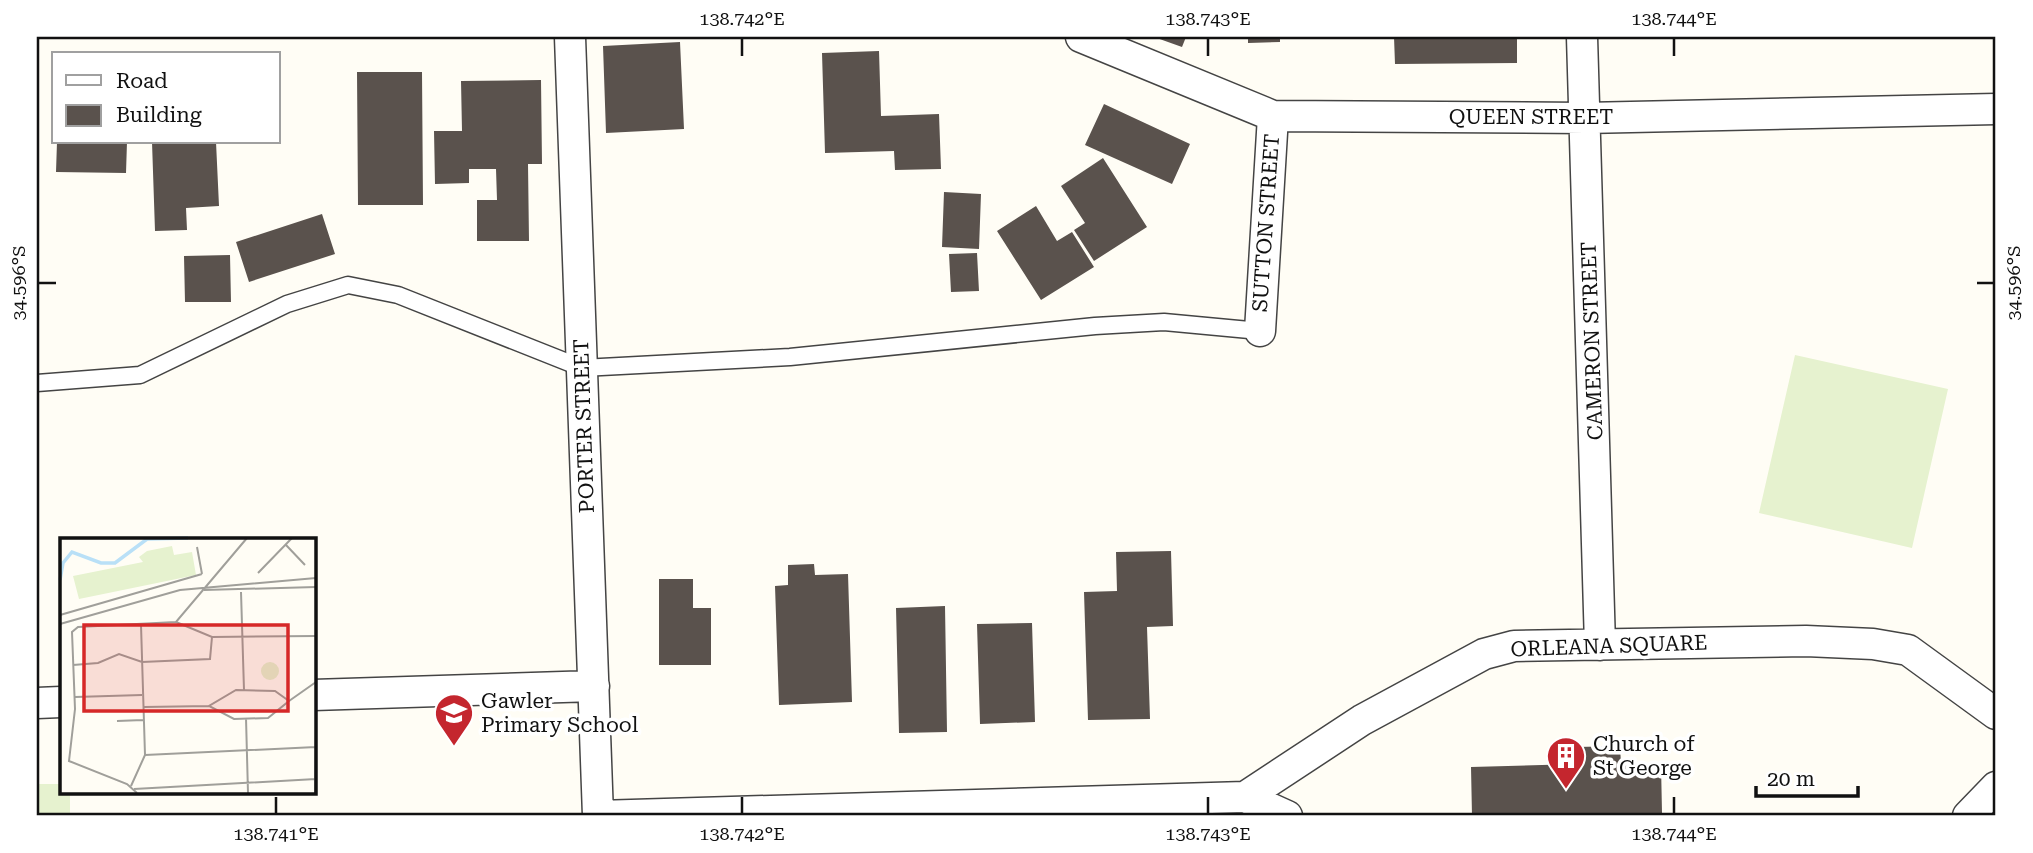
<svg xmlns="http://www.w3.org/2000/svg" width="2033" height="853" viewBox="0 0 2033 853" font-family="'Roboto Serif',serif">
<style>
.pitch{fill:#e6f2cf}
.building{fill:#5a524d}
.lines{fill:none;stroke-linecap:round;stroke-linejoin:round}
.lane-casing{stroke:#444;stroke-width:19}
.street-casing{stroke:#444;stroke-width:33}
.lane{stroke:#fff;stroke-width:16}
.street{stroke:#fff;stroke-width:30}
.ticks{fill:none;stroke:#111;stroke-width:2.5}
.labels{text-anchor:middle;stroke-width:7;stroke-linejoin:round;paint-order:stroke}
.street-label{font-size:21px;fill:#111;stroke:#fff}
.poi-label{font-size:21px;fill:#111;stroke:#fff;text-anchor:start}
.inset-river{fill:none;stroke:#b9e0f7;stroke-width:3.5}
.inset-road{fill:none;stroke:#a09f9a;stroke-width:2}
.view{fill:#d62828;fill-opacity:0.15;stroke:#d62828;stroke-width:3.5}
.inset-edge{fill:none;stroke:#111;stroke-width:3.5}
.neatline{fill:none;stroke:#111;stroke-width:2.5}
.ticks-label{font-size:18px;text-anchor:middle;fill:#111}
</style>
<rect width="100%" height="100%" fill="#fffdf5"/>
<path class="pitch" d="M 1795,355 L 1948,389 L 1912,548 L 1759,513 Z
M 37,784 L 61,784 L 61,792 L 70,792 L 70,816 L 37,816 Z"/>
<path class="building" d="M 1154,37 L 1186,37 L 1182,47 Z
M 1248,37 L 1280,37 L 1280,42 L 1248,43 Z
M 1394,37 L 1517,37 L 1517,63 L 1395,64 Z
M 680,42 L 684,129 L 606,133 L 603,46 Z
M 879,51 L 881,116 L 939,114 L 941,169 L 895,170 L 894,151 L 825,153 L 822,53 Z
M 357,72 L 422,72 L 423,205 L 358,205 Z
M 541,80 L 542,164 L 528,164 L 529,241 L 477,241 L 477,200 L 497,200 L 496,169 L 469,169 L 469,183 L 435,184 L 434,131 L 462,131 L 461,81 Z
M 1104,104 L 1190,144 L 1172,184 L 1085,145 Z
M 57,142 L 127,142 L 126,173 L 56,172 Z
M 152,142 L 216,142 L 219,206 L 186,208 L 187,230 L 155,231 Z
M 1103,158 L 1147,227 L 1094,261 L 1074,230 L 1085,223 L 1061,186 Z
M 944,192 L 981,194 L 979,249 L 942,247 Z
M 1036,206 L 1057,241 L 1072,232 L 1094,267 L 1041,300 L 997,231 Z
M 322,214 L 335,254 L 249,282 L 236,242 Z
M 977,253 L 979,291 L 951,292 L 949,254 Z
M 230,255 L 231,302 L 185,302 L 184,256 Z
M 1171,551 L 1173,626 L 1147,627 L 1150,719 L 1088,720 L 1084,592 L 1117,591 L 1116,552 Z
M 814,564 L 815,575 L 848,574 L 852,702 L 779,705 L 775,586 L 788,585 L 788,565 Z
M 659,579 L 693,579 L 693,608 L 711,608 L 711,665 L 659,665 Z
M 945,606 L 947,732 L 899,733 L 896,608 Z
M 1032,623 L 1035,722 L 980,724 L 977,624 Z
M 1620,746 L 1621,764 L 1661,764 L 1662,813 L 1619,814 L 1619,816 L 1472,816 L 1471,767 L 1578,764 L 1577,747 Z"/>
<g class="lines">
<g class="lane-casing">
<path id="lane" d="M 37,383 L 140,375 L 287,304 L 348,285 L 398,295 L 582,368 L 790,357 L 1095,326 L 1164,322 L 1260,331"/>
</g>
<g class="street-casing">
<path id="street" d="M 570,37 L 598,816
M 1081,37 L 1273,116 L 1585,118 L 1996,109
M 1582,37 L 1600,645
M 1260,331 L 1273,116
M 313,695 L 594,686
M 37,703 L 61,702
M 598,816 L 1245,797
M 1287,816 L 1245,797 L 1362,720 L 1484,654 L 1514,646 L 1806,641 L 1873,644 L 1908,650 L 1996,714
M 1968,816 L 1996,787"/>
</g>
<use href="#lane" class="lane"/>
<use href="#street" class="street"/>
</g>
<path class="ticks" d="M 742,38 L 742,56M 1208,38 L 1208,56M 1674,38 L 1674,56M 38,283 L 56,283M 1977,283 L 1994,283M 276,797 L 276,814M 742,797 L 742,814M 1208,797 L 1208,814M 1674,797 L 1674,814"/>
<defs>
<g id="school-pin" transform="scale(2.0125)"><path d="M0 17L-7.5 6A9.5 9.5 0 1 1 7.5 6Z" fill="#c4262e" stroke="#fff"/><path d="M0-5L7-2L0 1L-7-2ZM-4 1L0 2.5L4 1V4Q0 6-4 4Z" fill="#fff"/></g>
<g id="building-pin" transform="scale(2.0125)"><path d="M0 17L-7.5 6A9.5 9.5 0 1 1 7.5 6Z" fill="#c4262e" stroke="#fff"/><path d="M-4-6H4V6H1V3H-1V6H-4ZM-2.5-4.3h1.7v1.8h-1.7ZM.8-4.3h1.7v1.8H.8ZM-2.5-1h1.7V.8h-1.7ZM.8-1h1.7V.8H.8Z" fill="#fff"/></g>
</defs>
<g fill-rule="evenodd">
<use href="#school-pin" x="454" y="713"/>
<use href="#building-pin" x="1566" y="756"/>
</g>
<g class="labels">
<g class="street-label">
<text x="1531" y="124">QUEEN STREET</text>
<text transform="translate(1266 223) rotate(-86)" y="7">SUTTON STREET</text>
<text transform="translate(1592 341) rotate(-92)" y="7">CAMERON STREET</text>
<text transform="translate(584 426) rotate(-92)" y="7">PORTER STREET</text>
<text transform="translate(1609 646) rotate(-2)" y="7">ORLEANA SQUARE</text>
</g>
<g class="poi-label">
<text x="481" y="708">Gawler<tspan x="481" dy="24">Primary School</tspan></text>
<text x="1593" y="751">Church of<tspan x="1593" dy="24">St George</tspan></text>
</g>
</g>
<g transform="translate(60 538)">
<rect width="256" height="256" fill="#fffdf5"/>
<path d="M 112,8 L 114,17 L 132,14 L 136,37 L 19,61 L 13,38 L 83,24 L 79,19 L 87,13 ZM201 133a9 9 0 1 1 18 0a9 9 0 1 1-18 0Z" fill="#e6f2cf"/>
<path class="inset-river" d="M 0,42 L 3,25 L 12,14 L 41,25 L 55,25 L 87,1 L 128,0"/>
<path class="inset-road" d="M 226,7 L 245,27M 137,9 L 142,36M 198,35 L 232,0M 144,52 L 256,49M 181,54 L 184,152M 0,77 L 142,36M 116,84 L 152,99 L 256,98M 0,86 L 120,52 L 256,40M 13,127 L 38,125 L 59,116 L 82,124 L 150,121 L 152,99M 176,152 L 215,153 L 229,163 L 208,180 L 174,181 L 149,168 ZM 15,159 L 82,157M 229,163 L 256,144M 84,169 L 149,168M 186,180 L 188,255M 57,183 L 83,182M 85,217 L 256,209M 71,248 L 85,217 L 81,87M 74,251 L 256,241M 77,255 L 67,246 L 9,223 L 15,171 L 12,94 L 18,89 L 116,84 L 187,0M 255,255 L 256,186"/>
<path class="view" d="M 24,87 L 228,87 L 228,173 L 24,173 Z"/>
<rect width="256" height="256" class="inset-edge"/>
</g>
<rect width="2033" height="853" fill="none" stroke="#ffffff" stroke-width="77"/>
<rect x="52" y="52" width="228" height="91" fill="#ffffff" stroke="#a0a0a0" stroke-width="2"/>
<rect x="66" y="75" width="35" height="10" fill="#ffffff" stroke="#a0a0a0" stroke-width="2"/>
<text x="116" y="88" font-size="21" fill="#111111">Road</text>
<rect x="66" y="105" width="35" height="21" fill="#5a524d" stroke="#a0a0a0" stroke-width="2"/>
<text x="116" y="122" font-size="21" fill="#111111">Building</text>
<path d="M1756 786v10h102v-10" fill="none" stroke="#111111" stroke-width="3.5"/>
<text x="1767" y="786" font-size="21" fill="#111111" stroke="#ffffff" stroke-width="5" paint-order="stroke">20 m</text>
<rect x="38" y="38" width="1956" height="776" class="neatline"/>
<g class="ticks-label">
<text x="742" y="25">138.742°E</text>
<text x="1208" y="25">138.743°E</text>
<text x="1674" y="25">138.744°E</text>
<text transform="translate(19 283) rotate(-90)" y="6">34.596°S</text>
<text transform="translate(2014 283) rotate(-90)" y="6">34.596°S</text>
<text x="276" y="840">138.741°E</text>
<text x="742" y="840">138.742°E</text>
<text x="1208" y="840">138.743°E</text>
<text x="1674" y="840">138.744°E</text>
</g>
</svg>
